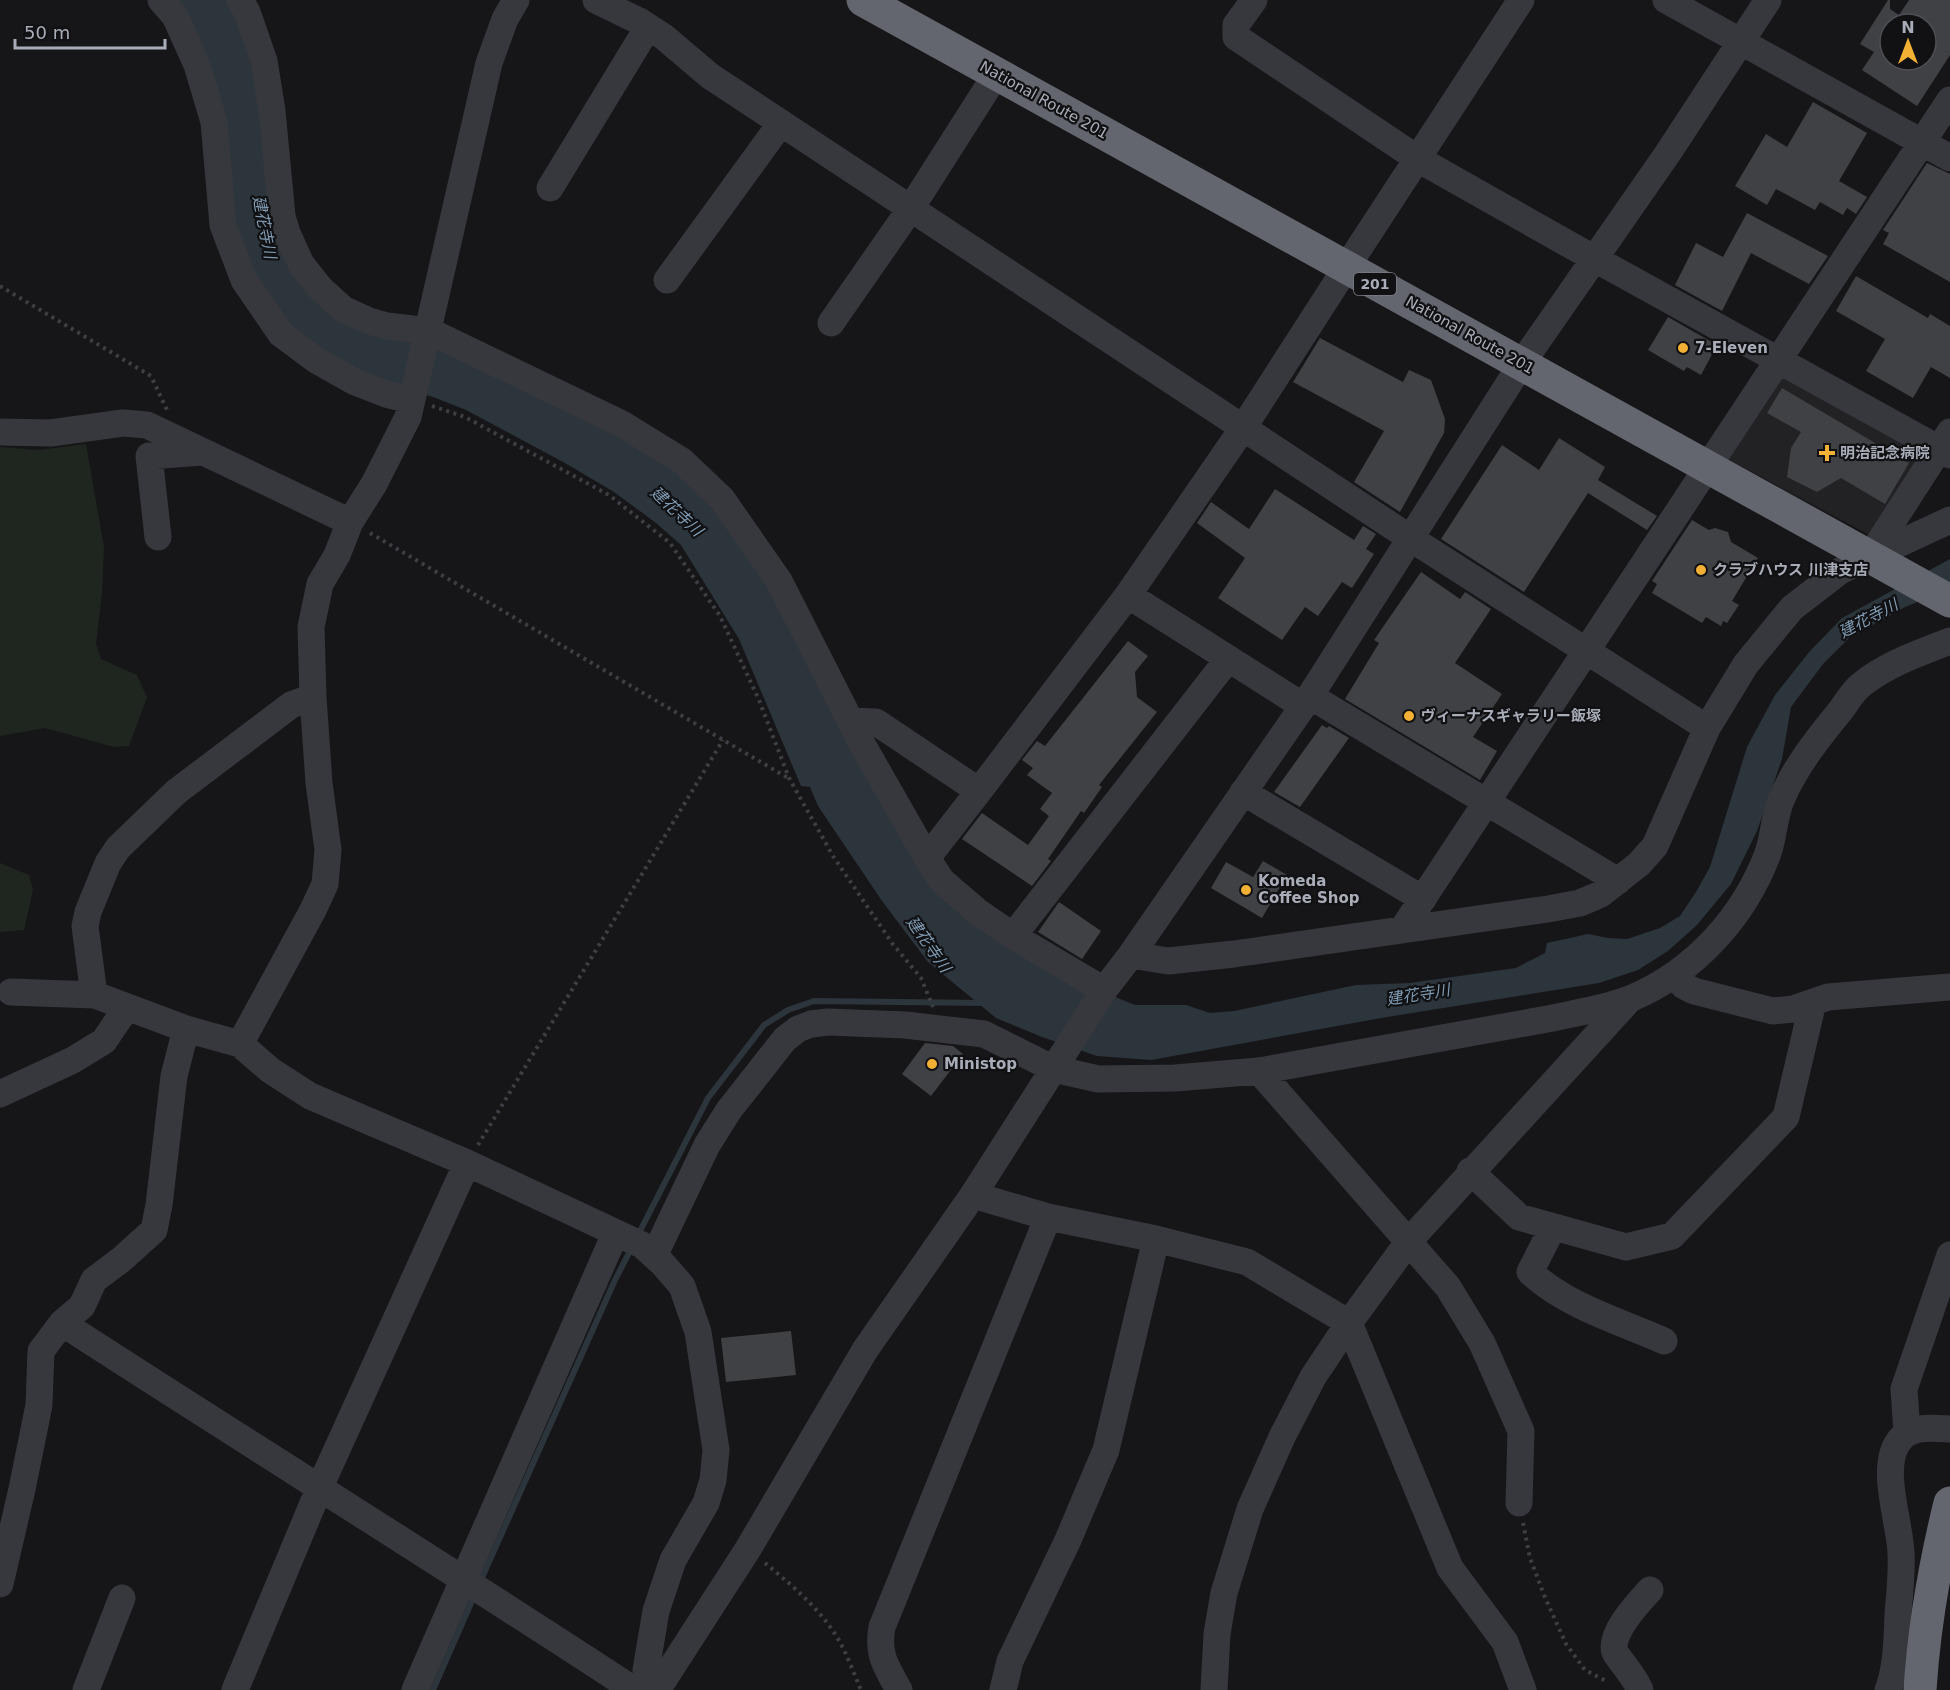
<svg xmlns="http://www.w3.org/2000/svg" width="1950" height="1690" viewBox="0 0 1950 1690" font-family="'DejaVu Sans','Noto Sans JP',sans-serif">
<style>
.built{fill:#222225}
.green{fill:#1e261f}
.water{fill:#2c353c}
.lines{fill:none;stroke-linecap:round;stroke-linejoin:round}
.stream{stroke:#2c353c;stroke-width:6}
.building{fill:#404145;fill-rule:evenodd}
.path{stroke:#3d3f44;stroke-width:4;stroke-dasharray:3 4.5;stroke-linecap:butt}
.minor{stroke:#37383d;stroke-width:27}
.highway{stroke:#63666e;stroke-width:33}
.poi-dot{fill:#f2b134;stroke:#111113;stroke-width:2}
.labels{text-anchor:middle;stroke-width:4.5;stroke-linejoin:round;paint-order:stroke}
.shield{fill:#111113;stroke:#7b7e86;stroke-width:1.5}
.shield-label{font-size:14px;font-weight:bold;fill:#a8adb8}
.street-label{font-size:15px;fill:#a8adb8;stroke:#111113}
.poi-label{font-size:15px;font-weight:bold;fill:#a8adb8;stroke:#111113;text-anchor:start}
.water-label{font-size:16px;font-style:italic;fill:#7f9bb3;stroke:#111113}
</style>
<rect width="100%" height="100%" fill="#161618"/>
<path class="built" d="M 1781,366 L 1932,451 L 1875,538 L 1722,456 Z"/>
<path class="green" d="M 86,444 L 104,547 L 102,593 L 96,644 L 101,659 L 137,675 L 147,697 L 129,746 L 114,747 L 45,728 L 0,736 L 0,447 L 39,450 Z
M 0,863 L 29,875 L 33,890 L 24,930 L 0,932 Z"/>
<path class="water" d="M 174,0 L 229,0 L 249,39 L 282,223 L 321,293 L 440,345 L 578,410 L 694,483 L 773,587 L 923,861 L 1083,984 L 1135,1005 L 1186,1005 L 1210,1013 L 1234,1011 L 1356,985 L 1410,983 L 1516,968 L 1545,953 L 1547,943 L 1588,934 L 1608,938 L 1627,939 L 1660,928 L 1680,916 L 1696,892 L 1710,867 L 1747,747 L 1775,695 L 1810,651 L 1842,618 L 1950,559 L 1950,589 L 1905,607 L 1849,638 L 1823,664 L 1791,707 L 1782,759 L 1757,831 L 1731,884 L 1697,925 L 1668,951 L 1638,970 L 1599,983 L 1381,1018 L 1151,1060 L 1097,1056 L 1042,1037 L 996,1018 L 928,962 L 882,901 L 818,806 L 810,787 L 801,786 L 739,639 L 681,545 L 656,523 L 614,492 L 565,463 L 466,410 L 433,397 L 382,382 L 336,362 L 288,326 L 241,258 Z"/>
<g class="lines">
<path class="stream" d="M 638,1235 L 708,1098 L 764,1025 L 788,1010 L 814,1001 L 984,1003
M 480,1582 L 615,1280 L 632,1247
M 433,1690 L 475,1594"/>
</g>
<path class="building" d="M 1888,0 L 1890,0 L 1890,9 L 1899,15 L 1909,0 L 1950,0 L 1950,55 L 1917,106 L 1862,70 L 1874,52 L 1860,44 ZM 1890,24 L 1926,24 L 1926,60 L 1890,60 Z
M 1813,102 L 1867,133 L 1839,181 L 1867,197 L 1856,214 L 1847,208 L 1843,215 L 1820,202 L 1815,210 L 1776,189 L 1767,205 L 1735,186 L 1766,134 L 1787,147 Z
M 1927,163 L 1950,174 L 1950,282 L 1883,244 L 1889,233 L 1883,230 Z
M 1747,213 L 1828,256 L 1809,284 L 1751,253 L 1722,311 L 1675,285 L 1696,243 L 1723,257 Z
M 1856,276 L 1928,318 L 1930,314 L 1950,326 L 1950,378 L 1931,367 L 1913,398 L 1866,371 L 1885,339 L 1836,311 Z
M 1668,317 L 1717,345 L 1701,375 L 1687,367 L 1684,371 L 1648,350 Z
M 1320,338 L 1403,382 L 1409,370 L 1431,380 L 1445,419 L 1444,433 L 1400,512 L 1354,482 L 1384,431 L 1293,382 Z
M 1782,388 L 1909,463 L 1885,504 L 1841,478 L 1817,492 L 1787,477 L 1791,448 L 1801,432 L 1767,413 Z
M 1559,438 L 1605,467 L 1598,480 L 1657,516 L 1647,530 L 1588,493 L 1524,592 L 1441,539 L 1502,445 L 1539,470 Z
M 1275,489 L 1354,540 L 1363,526 L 1376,534 L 1366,549 L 1374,554 L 1352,588 L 1342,582 L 1318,616 L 1305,607 L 1282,640 L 1218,598 L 1245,558 L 1197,523 L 1211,502 L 1249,529 Z
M 1692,520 L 1709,530 L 1715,528 L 1728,532 L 1731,542 L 1758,558 L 1732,601 L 1739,605 L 1727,623 L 1723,621 L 1721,626 L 1706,617 L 1702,623 L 1652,593 L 1657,584 L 1652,581 Z
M 1421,572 L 1460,599 L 1465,592 L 1491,609 L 1455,663 L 1502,694 L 1473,737 L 1497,751 L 1480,780 L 1345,699 L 1379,643 L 1374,640 Z
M 1128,641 L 1148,656 L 1135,672 L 1137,697 L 1157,712 L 1099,785 L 1102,787 L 1084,813 L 1081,811 L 1048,859 L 1051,861 L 1032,886 L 962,839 L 982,813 L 1028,845 L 1049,816 L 1040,809 L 1052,793 L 1027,775 L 1033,768 L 1022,760 L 1037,741 L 1045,746 Z
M 1322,725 L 1327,728 L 1329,726 L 1349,738 L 1300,807 L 1274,792 Z
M 1263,861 L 1287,875 L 1262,918 L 1211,888 L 1226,862 L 1253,877 Z
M 1059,902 L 1101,931 L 1082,959 L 1038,932 Z
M 925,1043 L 953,1046 L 963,1054 L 931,1096 L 902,1074 Z
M 791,1331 L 796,1375 L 726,1382 L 721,1338 Z"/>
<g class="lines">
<path class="path" d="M 0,286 L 151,376 L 167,410
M 432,406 L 465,417 L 609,495 L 670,543 L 720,616 L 759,700 L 789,778 L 833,856 L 892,943 L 921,978 L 933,1007
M 370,533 L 788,778
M 478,1145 L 723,740
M 1523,1523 L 1530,1558 L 1544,1595 L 1566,1644 L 1585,1670 L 1606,1681
M 765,1563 C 794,1587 825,1613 842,1646 C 849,1660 855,1676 861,1690"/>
<path class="minor" d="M 161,0 L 175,16 L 197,65 L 214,122 L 223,225 L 244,280 L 281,334 L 316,360 L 355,382 L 386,394 L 411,400
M 240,0 L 247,12 L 264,61 L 272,111 L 282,216 L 287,233 L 301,264 L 320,288 L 343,309 L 369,321 L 387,326 L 429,331 L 622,424 L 682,461 L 722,499 L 779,581 L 862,744 L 927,858 L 942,881 L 978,912 L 1013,936 L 1104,990
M 596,0 L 641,22 L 664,37 L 710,76 L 1410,538 L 1707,728
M 1254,0 L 1236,25 L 1236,37 L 1418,159 L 1595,259 L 1950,455
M 1666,0 L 1950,158
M 550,188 L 648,27
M 667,280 L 781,123
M 831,323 L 911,208 L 997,73
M 0,432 L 50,433 L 123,423 L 147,425 L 350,522
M 158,537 L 149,456 L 203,452
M 1869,558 L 1950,432
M 1128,595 L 1303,706
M 1310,696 L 1618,881
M 850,721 L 876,722 L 979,791 L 1128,595 L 1243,428 L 1346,268 L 1521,0
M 1243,792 L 1423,899
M 927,858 L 979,791
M 1402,930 L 1950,100
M 1013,936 L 1228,659
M 1131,955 L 1168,961 L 1234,954 L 1548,909 L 1580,903 L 1601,894 L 1639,864 L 1655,846 L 1707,728 L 1746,664 L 1792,608 L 1840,571 L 1950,520
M 1674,976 L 1684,986 L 1694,991 L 1773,1011 L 1793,1009 L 1828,997 L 1950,987
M 11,992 L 95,995 L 186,1029 L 240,1044 L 270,1070 L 310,1096 L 467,1163 L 642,1245 L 662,1263 L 682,1286 L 698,1332 L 716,1450 L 713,1480 L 706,1503 L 673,1560 L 656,1611 L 646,1670 L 649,1690
M 94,995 L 85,926 L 88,912 L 108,863 L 118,848 L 176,792 L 291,705 L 313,697
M 240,1044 L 313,910 L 325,884 L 328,850 L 319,783 L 313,697 L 311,627 L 320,584 L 337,555 L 350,522 L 374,484 L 408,417 L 489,63 L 505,19 L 516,0
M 1259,1071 L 1448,1287 L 1482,1343 L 1521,1431 L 1519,1503
M 0,1094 L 73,1060 L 104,1041 L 127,1007
M 1470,1171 L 1519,1217 L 1626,1247 L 1672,1236 L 1786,1117 L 1813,1002
M 973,1195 L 1048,1217 L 1156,1239 L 1247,1262 L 1349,1323 L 1450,1568 L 1505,1642 L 1523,1690
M 1553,1227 L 1530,1272 C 1566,1306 1619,1321 1664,1341
M 654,1256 L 707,1145 L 729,1110 L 785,1039 L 798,1029 L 811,1024 L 828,1022 L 905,1025 L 984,1034 L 1054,1069 L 1098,1079 L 1175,1078 L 1259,1071 L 1553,1018 C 1579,1012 1607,1008 1632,998 C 1695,971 1744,917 1768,853 C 1774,836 1774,817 1781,800 C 1795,767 1818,738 1841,710 C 1847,702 1853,691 1861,685 C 1886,664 1920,653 1950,641
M 62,1323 C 252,1446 445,1566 634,1690
M 1907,1433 L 1904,1389 L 1950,1255
M 0,1584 L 22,1489 L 39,1405 L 41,1351 L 62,1323 L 82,1306 L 94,1280 L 122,1259 L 154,1230 L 159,1205 L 174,1076 L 186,1029
M 86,1690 L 122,1598
M 235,1690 L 319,1489 L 467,1163
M 415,1690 L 615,1234
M 657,1690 L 748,1549 L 865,1350 L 973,1195 L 1104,990 L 1131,955 L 1310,696 L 1522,363 L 1668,153 L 1768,0
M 899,1690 C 886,1666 877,1655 882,1627 L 1048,1217
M 1003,1690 L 1010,1661 L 1068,1540 L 1106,1450 L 1156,1239
M 1214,1690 L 1217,1634 L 1224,1593 L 1250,1509 L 1282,1437 L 1313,1377 L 1349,1323 L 1409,1241 L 1629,1000
M 1640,1690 C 1634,1676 1625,1667 1616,1654 C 1606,1637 1638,1603 1650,1590
M 1888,1690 C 1897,1667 1897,1638 1898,1613 C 1900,1593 1902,1573 1901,1553 C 1900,1522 1879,1467 1899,1441 C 1910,1425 1933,1428 1950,1429"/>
<path class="highway" d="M 863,0 L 1950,601
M 1920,1690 C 1924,1627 1935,1564 1950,1503"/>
</g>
<g class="poi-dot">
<circle cx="1683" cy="348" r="6"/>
<path d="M1824 444h6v6h6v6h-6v6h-6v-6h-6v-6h6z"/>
<circle cx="1701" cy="570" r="6"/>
<circle cx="1409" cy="716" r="6"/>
<circle cx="1246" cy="890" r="6"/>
<circle cx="932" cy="1064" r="6"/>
</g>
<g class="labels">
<rect class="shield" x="1354" y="273" width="42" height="22" rx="4.5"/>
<g class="shield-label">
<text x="1375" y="289">201</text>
</g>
<g class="street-label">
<text transform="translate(1044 100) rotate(29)" y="5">National Route 201</text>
<text transform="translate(1470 335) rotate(29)" y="5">National Route 201</text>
</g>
<g class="poi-label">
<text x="1695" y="353">7-Eleven</text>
<text x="1840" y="458">明治記念病院</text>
<text x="1713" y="575">クラブハウス 川津支店</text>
<text x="1421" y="721">ヴィーナスギャラリー飯塚</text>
<text x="1258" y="886">Komeda<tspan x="1258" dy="17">Coffee Shop</tspan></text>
<text x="944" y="1069">Ministop</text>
</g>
<g class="water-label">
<text transform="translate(265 227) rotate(79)" y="6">建花寺川</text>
<text transform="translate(677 511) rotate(43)" y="6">建花寺川</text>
<text transform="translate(1868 618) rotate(-28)" y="6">建花寺川</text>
<text transform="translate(929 944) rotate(55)" y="6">建花寺川</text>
<text transform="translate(1418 994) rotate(-9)" y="6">建花寺川</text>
</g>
</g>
<g transform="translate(1908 42)"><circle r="28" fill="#111113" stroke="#4d4f55" stroke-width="1.5"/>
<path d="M0-4.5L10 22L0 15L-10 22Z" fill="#f2b134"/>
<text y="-9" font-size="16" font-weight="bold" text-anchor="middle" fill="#a8adb8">N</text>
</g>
<path d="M15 39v9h150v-9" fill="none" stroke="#a8adb8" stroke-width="3"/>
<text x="24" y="39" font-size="18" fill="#a8adb8" stroke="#111113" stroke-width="4.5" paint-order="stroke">50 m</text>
</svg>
